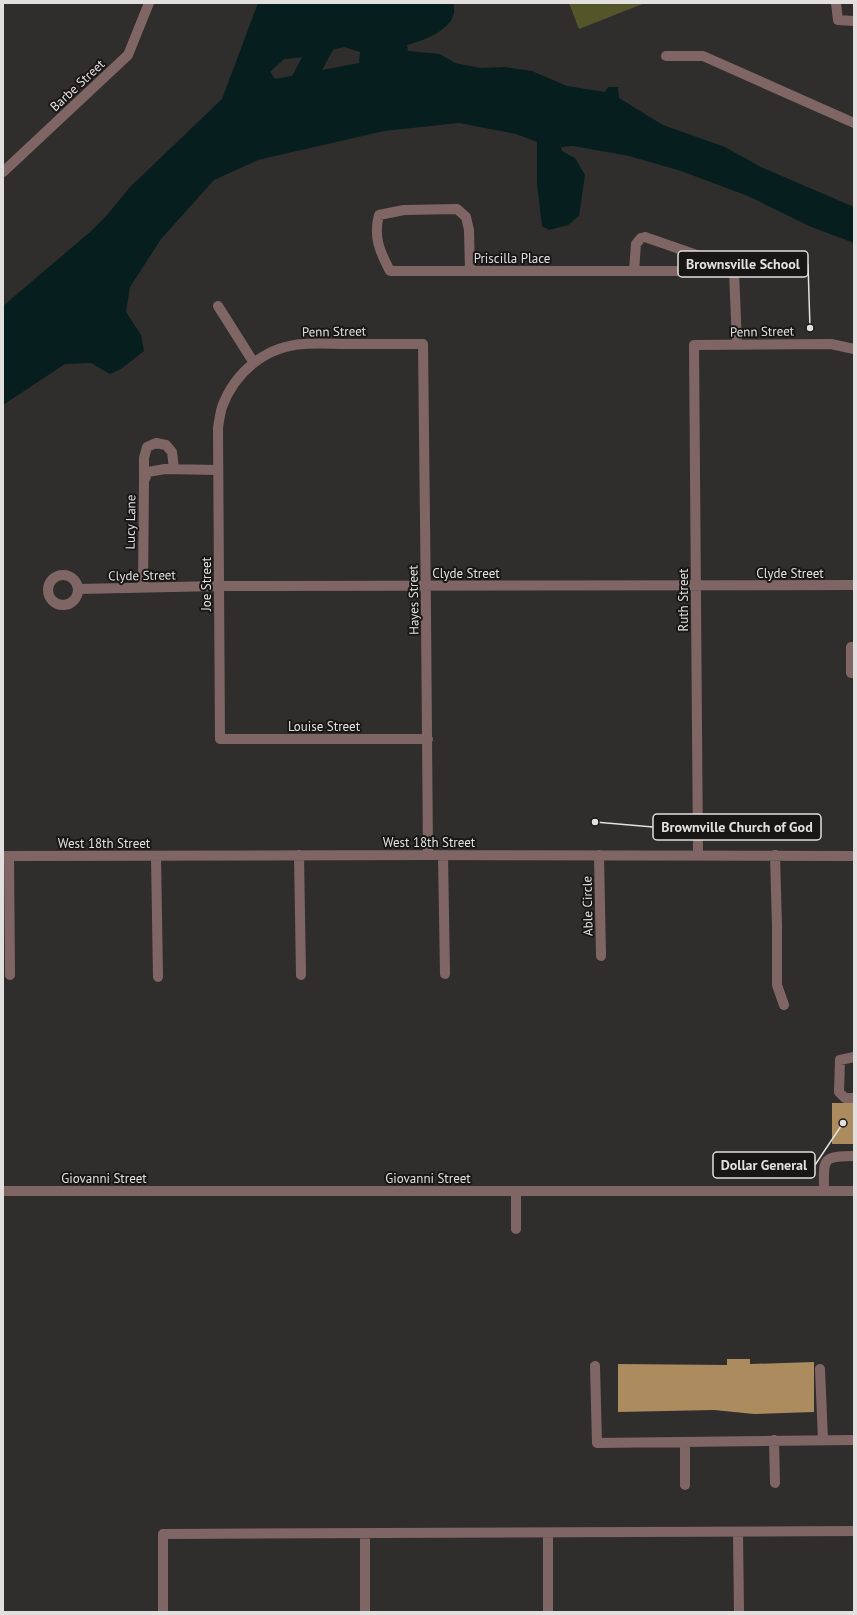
<svg xmlns="http://www.w3.org/2000/svg" width="857" height="1615" viewBox="0 0 857 1615" font-family="'PT Sans',sans-serif">
<style>
.green{fill:#545629}
.water{fill:#071e1f;fill-rule:evenodd}
.lines{fill:none;stroke-linecap:round;stroke-linejoin:round}
.river{stroke:#071e1f;stroke-width:24}
.building{fill:#ac8b5e}
.minor{stroke:#7f6665;stroke-width:10}
.labels{text-anchor:middle;stroke-width:4;stroke-linejoin:round;paint-order:stroke}
.street-label{font-size:13px;fill:#e1e0de;stroke:#181716}
.leader{fill:none;stroke:#e1e0de;stroke-width:1.5}
.callout-dot{fill:#e1e0de;stroke:#181716;stroke-width:1.5}
.callout{fill:#181716;stroke:#e1e0de;stroke-width:1.5}
.callout-label{font-size:14px;text-anchor:middle;font-weight:bold;fill:#e1e0de}
</style>
<rect width="100%" height="100%" fill="#302e2c"/>
<path class="green" d="M 569,3 L 645,3 L 579,29 Z"/>
<path class="water" d="M 258,3 L 454,3 C 454,6 454,10 454,13 C 450,31 423,41 407,45 L 408,51 L 440,54 L 455,63 L 481,68 L 504,67 L 532,71 L 567,86 L 605,92 L 608,87 L 618,87 L 619,98 L 663,125 L 725,147 L 761,167 L 854,207 L 854,243 L 809,226 L 748,196 L 681,171 L 629,156 L 573,146 L 561,147 L 562,151 L 575,158 L 585,175 L 579,216 L 568,225 L 549,230 L 542,226 L 537,184 L 537,142 L 516,134 L 459,123 L 384,131 L 258,160 L 214,180 L 161,239 L 130,287 L 126,312 L 141,335 L 144,351 L 121,369 L 110,374 L 91,363 L 65,364 L 3,405 L 3,306 L 90,232 L 107,215 L 130,187 L 222,99 ZM 344,47 L 360,52 L 359,63 L 275,79 L 270,72 L 284,59 L 306,57 Z"/>
<g class="lines">
<path class="river" d="M 292,102 L 344,3"/>
</g>
<path class="building" d="M 832,1103 L 854,1103 L 854,1144 L 832,1144 Z
M 727,1359 L 750,1359 L 750,1364 L 814,1362 L 814,1412 L 754,1414 L 714,1410 L 618,1412 L 618,1364 L 727,1365 Z"/>
<g class="lines">
<path class="minor" d="M 836,3 L 838,20 L 854,21
M 666,56 L 703,56 L 854,123
M 3,172 L 128,55 L 149,3
M 470,271 L 469,230 L 466,217 L 457,209 L 404,210 L 379,215 C 373,237 380,252 390,271 L 734,271 L 737,344
M 634,271 L 636,244 L 641,238 L 645,237 L 714,261 L 730,269
M 218,306 L 254,363
M 144,479 L 144,458 L 147,447 L 156,443 L 166,445 L 172,452 L 174,469
M48 590a15 15 0 1 1 30 0a15 15 0 1 1-30 0Z
M 143,588 L 144,481 L 148,472 L 165,469 L 218,470
M 78,589 L 219,586 L 854,585
M 854,647 L 851,647 L 851,673 L 854,673
M 428,739 L 220,739 L 218,428 C 219,421 220,414 222,407 C 235,372 266,346 304,344 C 318,343 333,344 347,344 C 372,344 398,344 423,344 C 425,514 427,685 428,855
M 299,855 L 301,975
M 443,855 L 445,974
M 599,855 L 601,956
M 698,855 L 694,345 L 831,344 L 854,349
M 775,855 L 777,926 L 777,985 L 784,1005
M 3,856 L 428,855 L 854,856
M 9,856 L 10,975
M 156,856 L 158,977
M 854,1057 L 840,1060 L 839,1092 L 845,1098 L 854,1098
M 3,1191 L 854,1191
M 824,1191 C 824,1160 820,1156 854,1156
M 516,1229 L 516,1191
M 595,1366 L 597,1443 L 854,1440
M 820,1369 L 823,1440
M 774,1440 L 775,1483
M 685,1442 L 685,1485
M 738,1532 L 739,1612
M 548,1533 L 548,1612
M 365,1534 L 365,1612
M 163,1612 L 163,1534 L 854,1531"/>
</g>
<g class="labels">
<g class="street-label">
<text transform="translate(77 85) rotate(-43)" y="5">Barbe Street</text>
<text x="512" y="263">Priscilla Place</text>
<text transform="translate(334 331) rotate(-1)" y="5">Penn Street</text>
<text transform="translate(762 331) rotate(-1)" y="5">Penn Street</text>
<text transform="translate(130 522) rotate(-89)" y="5">Lucy Lane</text>
<text x="466" y="578">Clyde Street</text>
<text x="790" y="578">Clyde Street</text>
<text transform="translate(142 575) rotate(-1)" y="5">Clyde Street</text>
<text transform="translate(206 584) rotate(-90)" y="5">Joe Street</text>
<text transform="translate(413 600) rotate(-91)" y="5">Hayes Street</text>
<text transform="translate(683 600) rotate(-90)" y="5">Ruth Street</text>
<text x="324" y="731">Louise Street</text>
<text x="429" y="847">West 18th Street</text>
<text x="104" y="848">West 18th Street</text>
<text transform="translate(587 906) rotate(-91)" y="5">Able Circle</text>
<text x="104" y="1183">Giovanni Street</text>
<text x="428" y="1183">Giovanni Street</text>
</g>
</g>
<path class="leader" d="M810 328L808 264M595 822L653 827M843 1123L815 1165"/>
<g class="callout-dot">
<circle cx="810" cy="328" r="4"/>
<circle cx="595" cy="822" r="4"/>
<circle cx="843" cy="1123" r="4"/>
</g>
<g class="callout">
<rect x="678" y="251" width="130" height="26" rx="4"/>
<rect x="653" y="814" width="168" height="26" rx="4"/>
<rect x="713" y="1152" width="102" height="26" rx="4"/>
</g>
<g class="callout-label">
<text x="743" y="269">Brownsville School</text>
<text x="737" y="832">Brownville Church of God</text>
<text x="764" y="1170">Dollar General</text>
</g>
<rect width="857" height="1615" fill="none" stroke="#e1e0de" stroke-width="8"/>
</svg>
